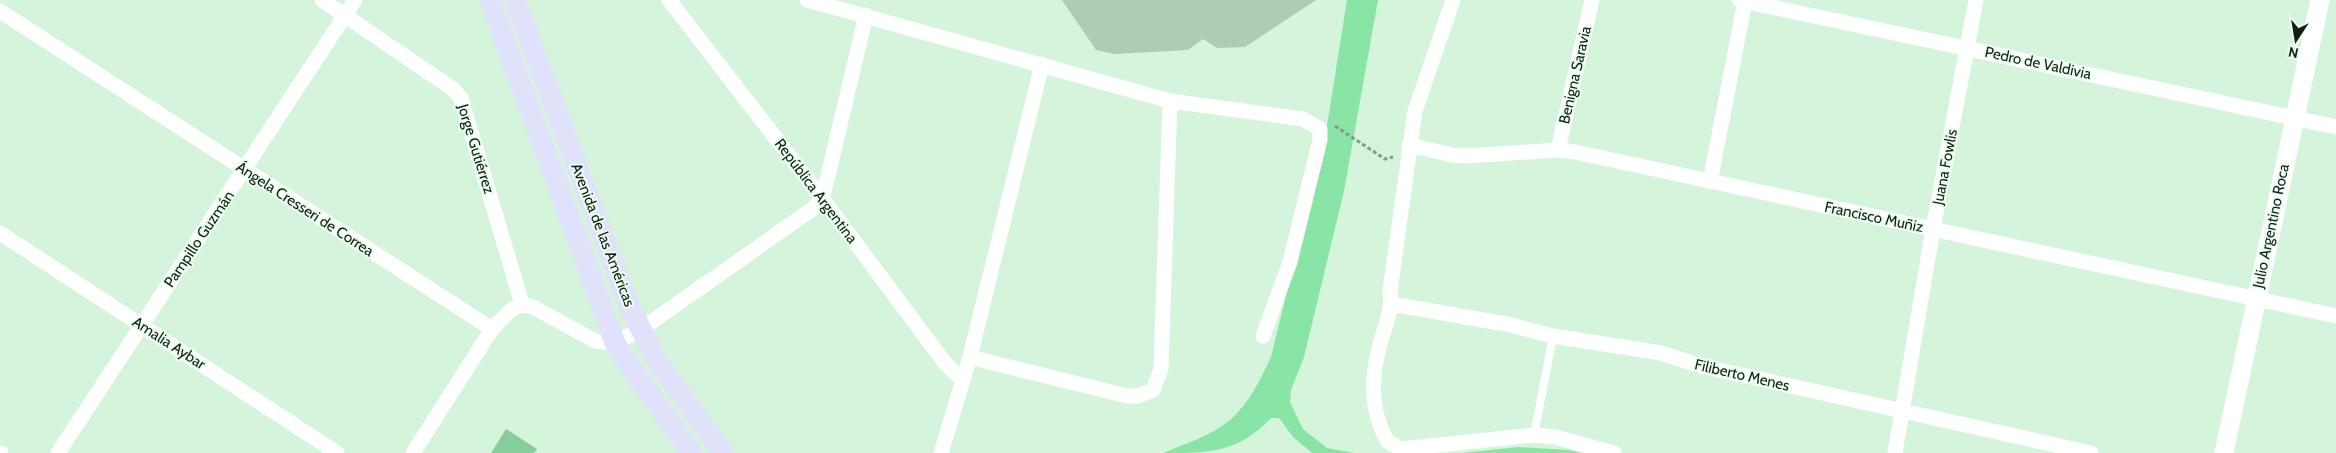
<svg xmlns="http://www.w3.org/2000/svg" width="2336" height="453" viewBox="0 0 2336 453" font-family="Cabin,sans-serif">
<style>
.green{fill:#85ce9b}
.water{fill:#89e5a5}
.building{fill:#adccb5}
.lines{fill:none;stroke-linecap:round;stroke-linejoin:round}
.path{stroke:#839b89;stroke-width:3;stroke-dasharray:4 2.5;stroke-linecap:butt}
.service{stroke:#fff;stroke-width:8}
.minor{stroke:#fff;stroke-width:15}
.tertiary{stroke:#fff;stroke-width:19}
.secondary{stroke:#e0e2fc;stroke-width:21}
.labels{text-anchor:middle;stroke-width:4;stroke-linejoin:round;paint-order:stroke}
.street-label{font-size:15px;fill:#131f16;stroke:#ebfeef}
</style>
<rect width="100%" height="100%" fill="#d4f4dc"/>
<path class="green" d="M 506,429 L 537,449 L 534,453 L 491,453 Z"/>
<path class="water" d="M 1347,0 L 1378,0 L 1344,191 L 1304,357 L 1291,390 L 1290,402 L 1303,429 L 1327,448 L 1354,453 L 1312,453 L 1293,437 L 1279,418 L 1271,418 C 1238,453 1209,453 1163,453 C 1184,444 1211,436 1229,421 C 1249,404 1260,380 1271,357 L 1326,132 Z
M 1518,447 L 1569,450 L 1581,453 L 1462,453 Z"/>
<path class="building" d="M 1062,0 L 1316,0 L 1245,47 L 1217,48 L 1203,39 L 1188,50 L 1115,54 L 1096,50 Z"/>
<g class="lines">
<path class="path" d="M 1335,126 L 1385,159 L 1393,157"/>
<path class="service" d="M 1534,435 L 1553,336"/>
<path class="minor" d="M 322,0 L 453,89 L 461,98 L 522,304
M 669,0 L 822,198 L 945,363 L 963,381
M 807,0 L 1170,101 L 1303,119 L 1320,129 L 1320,140 L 1290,262 L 1263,336
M 1453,0 L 1415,111 L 1390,291 C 1393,309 1385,326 1380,344 C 1371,376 1370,412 1388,442 L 1401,449 L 1534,435 L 1555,437 L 1614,453
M 1739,0 L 2336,127
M 0,11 L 492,329 L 511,310 L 522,304 L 533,307 L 595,341 C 614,345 624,338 640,330 L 814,208 L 822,198 L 828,176 L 866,15
M 1409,145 L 1452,155 L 1466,156 L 1558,150 L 1575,152 L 2336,316
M 1558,150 L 1592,0
M 1710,182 L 1745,1
M 0,233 L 337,453
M 1392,304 L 1506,324 L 1553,336 L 1661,353 L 1701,366 L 2091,453
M 970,357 L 1127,396 L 1138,396 L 1153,390 L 1161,369 L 1170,101
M 0,453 L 1,453
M 58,453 L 355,0
M 413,453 L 492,329
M 941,453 L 970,357 L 1042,64
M 1895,453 L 1933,229 L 1976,0"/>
<path class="tertiary" d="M 2224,453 L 2320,0"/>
<path class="secondary" d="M 490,0 L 615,343 L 633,371 L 692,453
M 515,0 L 630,308 L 658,362 L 723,453"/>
</g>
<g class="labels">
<g class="street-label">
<text transform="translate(2038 63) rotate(12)" y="5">Pedro de Valdivia</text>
<text transform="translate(1575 75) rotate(-77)" y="5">Benigna Saravia</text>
<text transform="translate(476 149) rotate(73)" y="5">Jorge Gutiérrez</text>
<text transform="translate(1945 167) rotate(-79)" y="5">Juana Fowlis</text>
<text transform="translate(816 191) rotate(53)" y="5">República Argentina</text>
<text transform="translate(305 209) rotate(33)" y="5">Ángela Cresseri de Correa</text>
<text transform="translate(1874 217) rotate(12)" y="5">Francisco Muñiz</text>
<text transform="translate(2271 226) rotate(-78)" y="5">Julio Argentino Roca</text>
<text transform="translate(603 235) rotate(69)" y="5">Avenida de las Américas</text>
<text transform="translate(199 239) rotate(-56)" y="5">Pampillo Guzmán</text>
<text transform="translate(169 343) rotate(33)" y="5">Amalia Aybar</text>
<text transform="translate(1742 375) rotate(13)" y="5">Filiberto Menes</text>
</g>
</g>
<g transform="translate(2296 40) rotate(192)" stroke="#ebfeef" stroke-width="4" paint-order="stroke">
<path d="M0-4L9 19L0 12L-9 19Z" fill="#131f16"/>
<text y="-8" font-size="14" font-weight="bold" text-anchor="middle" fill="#131f16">N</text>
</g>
</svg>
